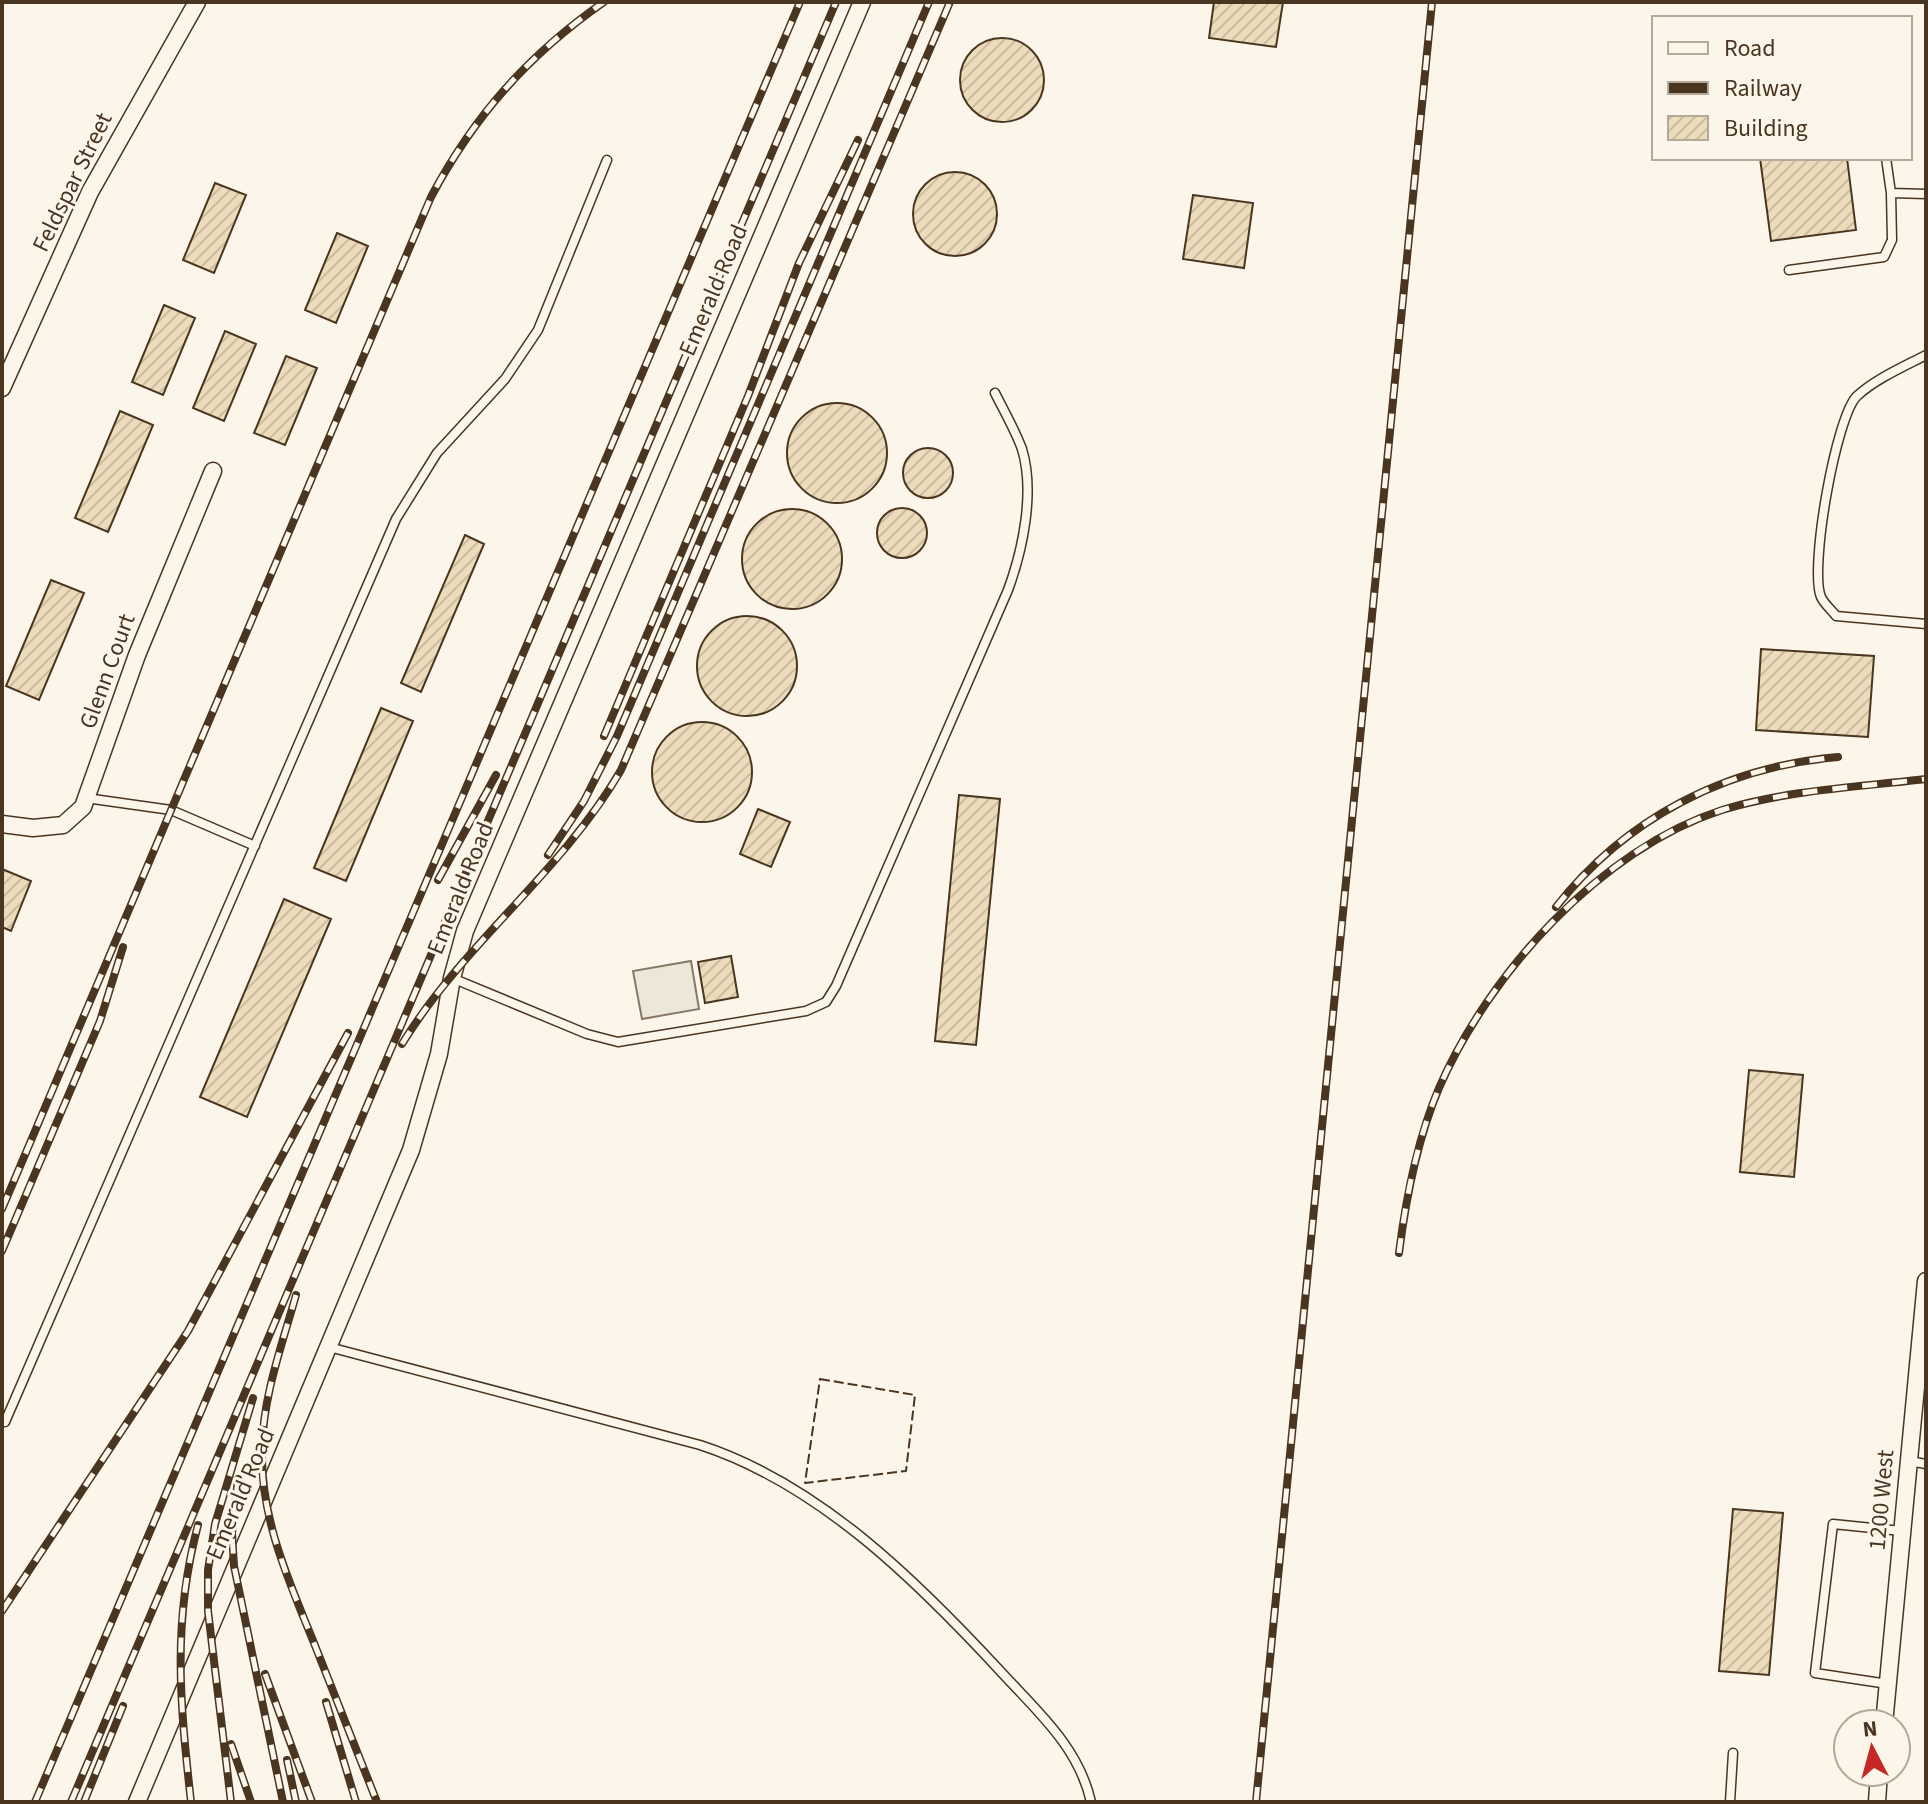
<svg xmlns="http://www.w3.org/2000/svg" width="1928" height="1804" viewBox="0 0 1928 1804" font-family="'Source Sans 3',sans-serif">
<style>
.parking{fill:#ede7d9;stroke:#887966;stroke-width:2}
.building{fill:url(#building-hatch);stroke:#4a3520;stroke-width:2}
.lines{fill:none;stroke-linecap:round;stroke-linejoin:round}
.lane-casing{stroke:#4a3520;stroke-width:11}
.street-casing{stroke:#4a3520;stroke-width:19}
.lane{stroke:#fbf6e9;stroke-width:8}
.street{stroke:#fbf6e9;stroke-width:16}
.rail-casing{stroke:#4a3520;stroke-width:8}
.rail{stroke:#fbf6e9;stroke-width:5;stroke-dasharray:15;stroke-linecap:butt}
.fence{stroke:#4a3520;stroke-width:2;stroke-dasharray:10 4;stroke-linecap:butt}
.labels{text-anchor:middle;stroke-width:6;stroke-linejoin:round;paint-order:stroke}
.street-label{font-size:24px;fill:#4a3520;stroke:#fbf6e9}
</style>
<defs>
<pattern id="building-hatch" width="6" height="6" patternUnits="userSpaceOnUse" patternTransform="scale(2)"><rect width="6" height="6" fill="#ecdcbc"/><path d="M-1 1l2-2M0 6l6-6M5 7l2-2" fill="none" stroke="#ccbda1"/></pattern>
</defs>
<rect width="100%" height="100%" fill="#fbf6e9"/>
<path class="parking" d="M 691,961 L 699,1009 L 642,1019 L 633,971 Z"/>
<path class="building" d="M 1214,2 L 1283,2 L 1276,47 L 1209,38 Z
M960 80a42 42 0 1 1 84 0a42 42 0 1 1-84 0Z
M 1760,158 L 1847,158 L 1856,230 L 1771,241 Z
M913 214a42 42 0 1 1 84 0a42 42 0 1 1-84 0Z
M 215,183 L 246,195 L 214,273 L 183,260 Z
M 1193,195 L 1253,203 L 1244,268 L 1183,259 Z
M 337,233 L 368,246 L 336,323 L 305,310 Z
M 164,305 L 195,318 L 163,395 L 132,382 Z
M 225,331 L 256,344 L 224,421 L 193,408 Z
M 286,356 L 317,368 L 285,445 L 254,433 Z
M787 453a50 50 0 1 1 100 0a50 50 0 1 1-100 0Z
M 120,411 L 153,425 L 108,532 L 75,518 Z
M903 473a25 25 0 1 1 50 0a25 25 0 1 1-50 0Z
M877 533a25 25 0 1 1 50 0a25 25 0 1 1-50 0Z
M742 559a50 50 0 1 1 100 0a50 50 0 1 1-100 0Z
M 465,535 L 484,544 L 421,692 L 401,683 Z
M 51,580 L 84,593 L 39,700 L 6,686 Z
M697 666a50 50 0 1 1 100 0a50 50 0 1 1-100 0Z
M 1761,649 L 1874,656 L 1868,737 L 1756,730 Z
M 381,708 L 413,721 L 346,881 L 314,868 Z
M652 772a50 50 0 1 1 100 0a50 50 0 1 1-100 0Z
M 959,795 L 1000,799 L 976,1045 L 935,1041 Z
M 758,809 L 790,822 L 771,867 L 740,854 Z
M 2,869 L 31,881 L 11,931 L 2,927 Z
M 284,899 L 331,919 L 247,1117 L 200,1097 Z
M 731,956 L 738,997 L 705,1003 L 698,962 Z
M 1749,1070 L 1803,1075 L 1794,1177 L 1740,1172 Z
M 1733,1509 L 1783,1513 L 1769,1675 L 1719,1671 Z"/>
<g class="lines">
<g class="lane-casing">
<path id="lane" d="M 1886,158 L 1891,193 L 1926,194
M 1789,270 L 1884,257 L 1892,240 L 1891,193
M 1926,355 C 1905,366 1875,379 1857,396 C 1836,416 1809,569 1821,597 C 1824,604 1832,610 1836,616 L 1926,624
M 86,798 L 171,810 L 255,846
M 452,978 L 587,1034 L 618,1042 L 806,1011 L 826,1002 L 836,986 L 1008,590 C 1023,549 1035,492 1022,449 C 1015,430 1004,411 995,393
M 329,1347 L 700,1445 C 820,1484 919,1583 1003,1674 C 1039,1713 1079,1748 1091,1802
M 5,1422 L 396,519 L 437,453 L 505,379 L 538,330 L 607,160
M 1909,1461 L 1926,1464
M 1888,1684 L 1815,1673 L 1833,1524 L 1902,1531
M 1730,1802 L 1733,1753"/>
</g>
<g class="street-casing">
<path id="street" d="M 2,388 L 90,192 L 197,2
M 2,824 L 33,828 L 63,825 L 83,807 L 137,655 L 213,471
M 1884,1724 L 1926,1281
M 137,1802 L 411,1150 L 439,1054 L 452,978 L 465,931 L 862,2
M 1877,1802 L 1879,1772"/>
</g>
<use href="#lane" class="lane"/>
<use href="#street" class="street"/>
<g class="rail-casing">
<path id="rail" d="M 604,736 L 748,396 L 799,263 L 858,140
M 548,855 L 584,801 L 617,736 L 929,2
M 438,880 L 496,775
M 1556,907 C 1626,818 1725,767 1838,757
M 402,1044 C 463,944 562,872 621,770 L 950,2
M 2,1209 L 431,197 C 474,116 528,55 604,2
M 2,1251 L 100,1021 L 123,947
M 1399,1253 C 1406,1197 1417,1140 1439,1088 C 1489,973 1601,849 1722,810 C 1787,790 1859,787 1926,779
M 296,1295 C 282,1345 263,1396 262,1449 C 260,1518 289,1581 314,1643 C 335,1696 356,1749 377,1802
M 238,1479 L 232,1533 L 234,1566 L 283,1802
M 2,1611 L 188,1331 L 348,1033
M 265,1674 L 312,1802
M 326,1702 L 356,1802
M 231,1744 L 251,1802
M 287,1760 L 296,1802
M 35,1802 L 800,2
M 71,1802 L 836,2
M 84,1802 L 123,1706
M 191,1802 C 180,1703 172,1623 198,1525
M 231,1802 L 208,1611 L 208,1570 L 215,1524 L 253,1398
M 1256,1802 L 1432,2"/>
</g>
<use href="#rail" class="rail"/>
<path class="fence" d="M 820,1379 L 915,1395 L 906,1471 L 805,1483 Z"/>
</g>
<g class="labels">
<g class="street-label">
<text transform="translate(72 182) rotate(-64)" y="8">Feldspar Street</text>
<text transform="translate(713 290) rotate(-67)" y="8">Emerald Road</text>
<text transform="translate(107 671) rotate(-70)" y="8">Glenn Court</text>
<text transform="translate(460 888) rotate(-68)" y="8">Emerald Road</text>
<text transform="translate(240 1494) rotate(-67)" y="8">Emerald Road</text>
<text transform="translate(1881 1500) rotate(-85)" y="8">1200 West</text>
</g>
</g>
<rect width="1928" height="1804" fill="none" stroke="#4a3520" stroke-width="8"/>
<rect x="1652" y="16" width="260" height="144" fill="#fbf6e9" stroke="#b4a999" stroke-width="2"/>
<rect x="1668" y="42" width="40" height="12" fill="#fbf6e9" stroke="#b4a999" stroke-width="2"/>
<text x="1724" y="56" font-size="24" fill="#4a3520">Road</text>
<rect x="1668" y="82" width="40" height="12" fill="#4a3520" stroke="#b4a999" stroke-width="2"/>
<text x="1724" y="96" font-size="24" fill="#4a3520">Railway</text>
<rect x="1668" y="116" width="40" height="24" fill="url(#building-hatch)" stroke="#b4a999" stroke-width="2"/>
<text x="1724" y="136" font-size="24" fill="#4a3520">Building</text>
<g transform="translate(1872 1748) rotate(354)"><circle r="38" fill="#fbf6e9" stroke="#b4a999" stroke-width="2"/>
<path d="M0-6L14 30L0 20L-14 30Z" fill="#c62828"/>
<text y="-12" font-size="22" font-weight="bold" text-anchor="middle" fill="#4a3520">N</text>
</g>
</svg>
